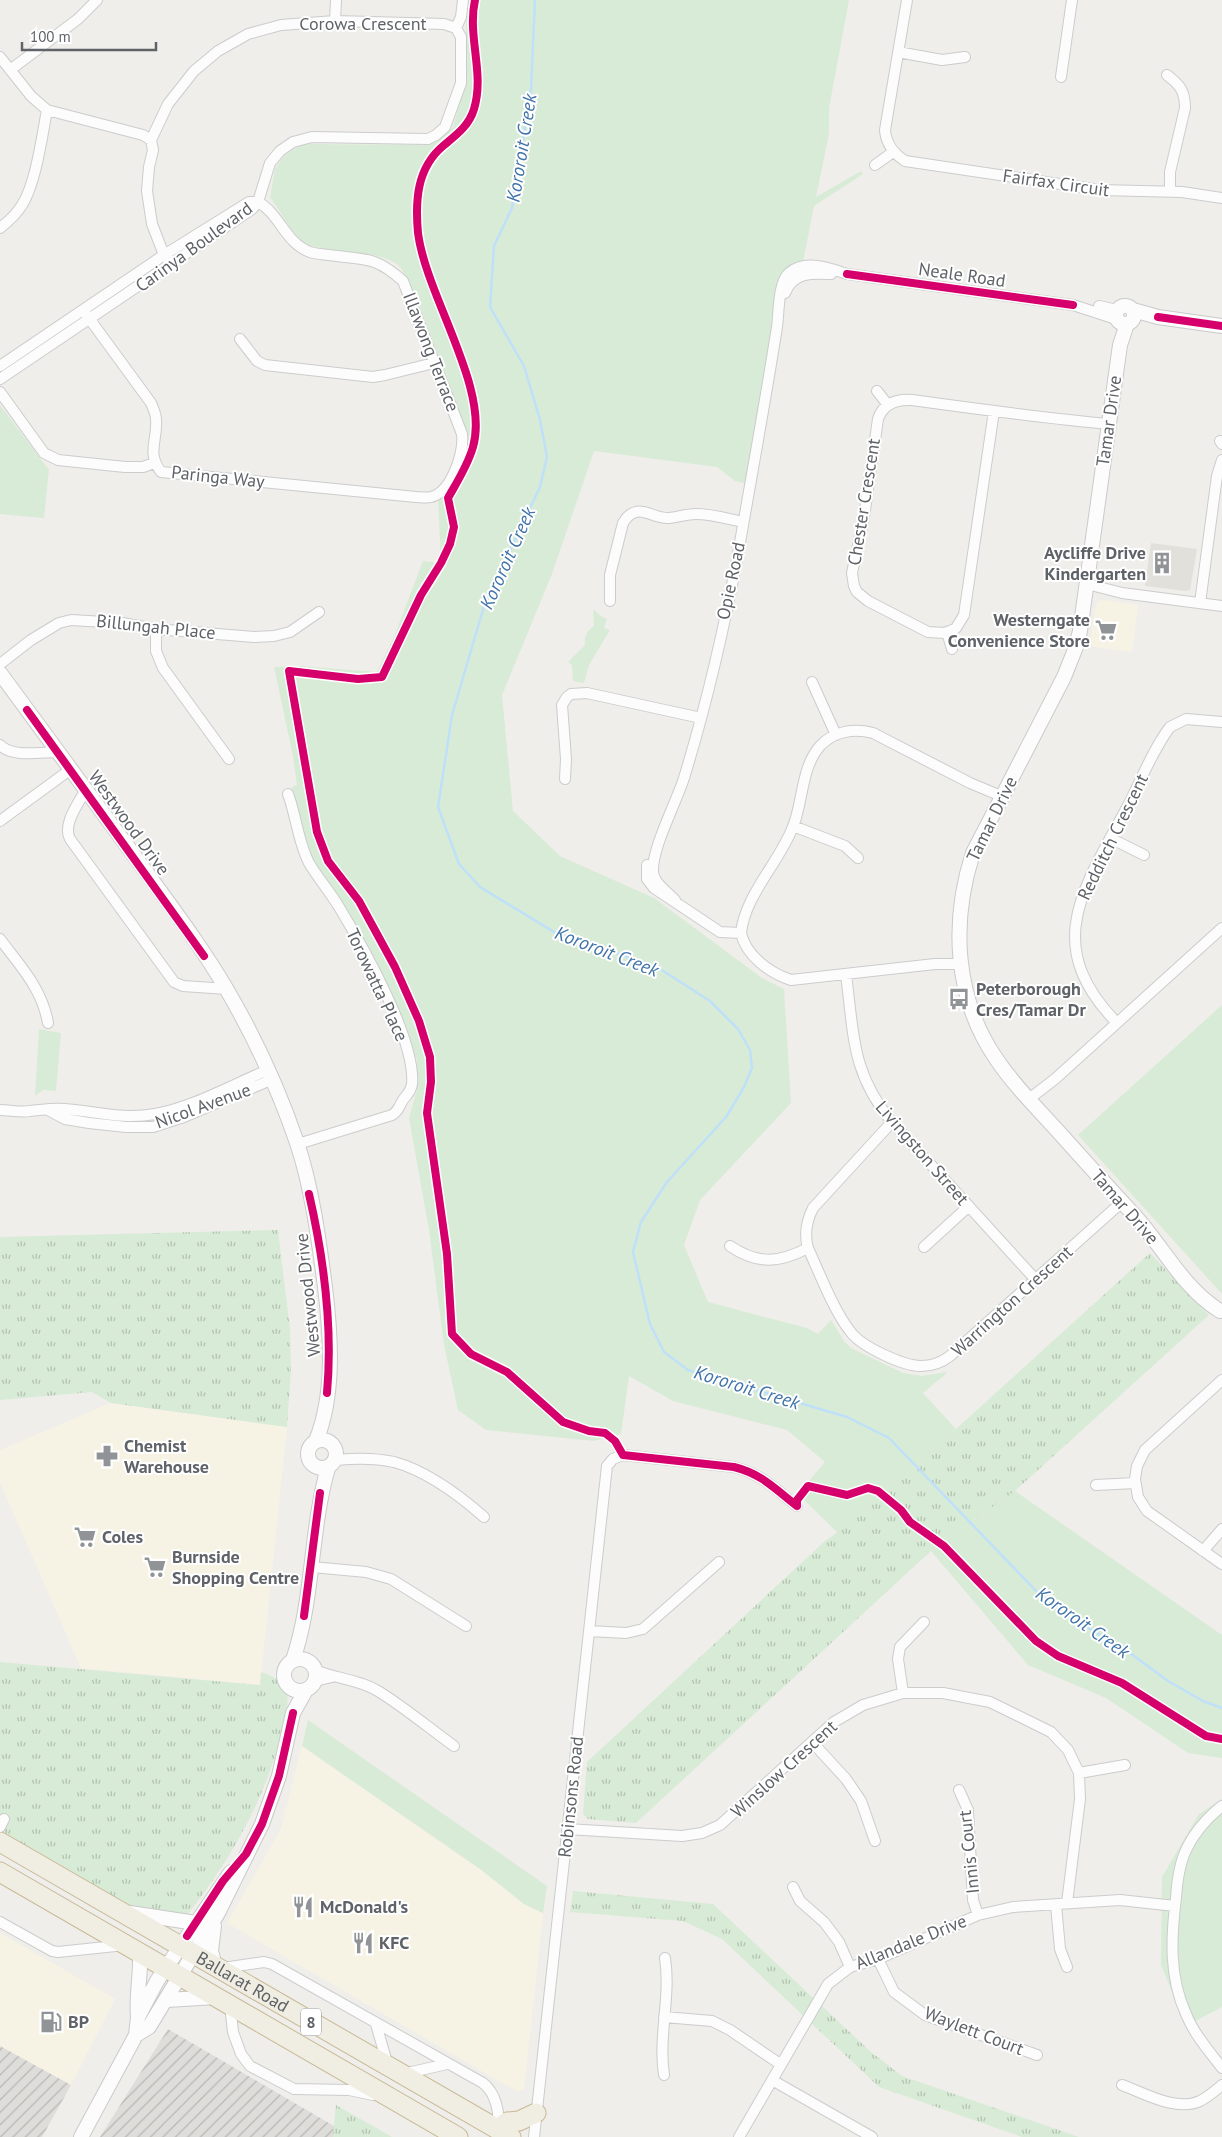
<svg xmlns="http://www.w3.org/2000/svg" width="1222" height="2137" viewBox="0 0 1222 2137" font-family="'PT Sans',sans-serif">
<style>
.commercial{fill:#f7f3e4}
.industrial{fill:url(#industrial-furrows)}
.education{fill:#e2e0da}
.grass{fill:url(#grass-tufts)}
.park{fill:#d8ebd6}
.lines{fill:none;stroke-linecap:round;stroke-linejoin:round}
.stream{stroke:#bfe0f9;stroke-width:2.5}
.street-casing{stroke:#cbcccc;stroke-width:12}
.secondary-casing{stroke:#cacacb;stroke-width:16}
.highway-casing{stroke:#c8b996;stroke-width:21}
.street{stroke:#fdfcfc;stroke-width:10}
.secondary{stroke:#fdfcfc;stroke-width:14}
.highway{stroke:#f0ede3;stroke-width:19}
.cycleway-casing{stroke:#fff;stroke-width:11}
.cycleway{stroke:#d6006c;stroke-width:8}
.labels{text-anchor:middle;stroke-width:4;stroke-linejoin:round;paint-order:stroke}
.shield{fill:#fff;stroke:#8f9295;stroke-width:1}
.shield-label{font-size:16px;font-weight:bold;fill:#5f6368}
.street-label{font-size:18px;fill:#5f6368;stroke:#fff}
.poi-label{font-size:18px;font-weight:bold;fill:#5f6368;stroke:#fff;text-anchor:start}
.water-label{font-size:19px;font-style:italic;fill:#4174aa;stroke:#fff}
</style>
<defs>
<pattern id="industrial-furrows" width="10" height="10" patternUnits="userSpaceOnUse" patternTransform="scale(1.25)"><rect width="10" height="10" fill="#dfddda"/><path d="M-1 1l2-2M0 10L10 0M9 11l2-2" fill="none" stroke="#b8b7b5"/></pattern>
<pattern id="grass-tufts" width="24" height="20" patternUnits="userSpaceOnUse" patternTransform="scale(1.25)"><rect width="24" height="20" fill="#d8ebd6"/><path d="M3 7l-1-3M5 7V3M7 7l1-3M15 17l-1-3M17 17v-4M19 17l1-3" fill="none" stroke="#b2c2b1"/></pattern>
</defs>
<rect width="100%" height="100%" fill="#efeeea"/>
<path class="commercial" d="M 1104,600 L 1138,605 L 1132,652 L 1089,646 L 1096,605 L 1099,601 Z
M 111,1403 L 287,1427 L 260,1685 L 81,1668 L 0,1482 L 0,1450 Z
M 302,1746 L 480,1869 L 524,1904 L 543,1913 L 524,2089 L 521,2091 L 516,2091 L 227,1923 L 281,1829 Z
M 0,1933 L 115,1999 L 71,2085 L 0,2046 Z"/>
<path class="industrial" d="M 168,2029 L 334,2126 L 333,2137 L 100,2137 Z
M 0,2046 L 71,2085 L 42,2137 L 0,2137 Z"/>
<path class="education" d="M 1151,543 L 1197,549 L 1190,590 L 1186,591 L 1145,586 Z"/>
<path class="grass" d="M 278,1230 L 290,1329 L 291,1371 L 287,1427 L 111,1403 L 92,1392 L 0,1400 L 0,1237 Z
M 1150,1253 L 1209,1315 L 1015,1491 L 931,1551 L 636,1823 L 588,1819 L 583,1814 L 587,1762 L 825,1541 L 838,1532 L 956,1429 Z
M 0,1662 L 260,1685 L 261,1672 C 271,1675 281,1680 285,1690 C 291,1701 285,1715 283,1727 C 267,1796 231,1860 187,1915 L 121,1905 L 0,1830 Z
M 573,1891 L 713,1904 L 871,2052 L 902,2076 L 1079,2137 L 1022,2137 L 879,2087 L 722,1939 L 683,1921 L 570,1912 Z
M 336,2105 L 392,2137 L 333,2137 Z"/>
<path class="park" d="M 466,0 L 849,0 L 829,108 L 829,134 L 816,197 L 861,171 L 863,174 L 814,206 L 803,262 L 791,268 L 762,389 L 745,483 L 735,481 L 717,467 L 594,451 L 552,574 L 502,695 L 513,811 L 560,856 L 654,898 L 762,978 L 784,989 L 791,1103 L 700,1200 L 684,1245 L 708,1302 L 807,1328 L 818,1334 L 831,1320 L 844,1341 L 851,1348 L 903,1373 L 922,1376 L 946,1372 L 947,1373 L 923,1393 L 956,1429 L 838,1533 L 798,1494 L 825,1462 L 787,1430 L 673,1401 L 629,1376 L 621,1434 L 594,1441 L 486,1430 L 458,1410 L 444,1345 L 429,1230 L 409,1118 L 417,1089 L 417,1061 L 400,1016 L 348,912 L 309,855 L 292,787 L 297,785 L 293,756 L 274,667 L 299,666 L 377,672 L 394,637 L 423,561 L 441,563 L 438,498 L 446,496 C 457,476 466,460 467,436 C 458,411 412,274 397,264 C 375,250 344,254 319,248 C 314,246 309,246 305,243 C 286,228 284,214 270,198 L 275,169 L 283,157 L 302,144 L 425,145 L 440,139 L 453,127 L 466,80 Z
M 0,405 L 49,470 L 44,518 L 0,514 Z
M 593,609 L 602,617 L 607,619 L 604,628 L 610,630 L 589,665 L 584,683 L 573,681 L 572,665 L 568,662 L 585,645 C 584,636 586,632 594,626 Z
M 1222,1005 L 1222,1294 L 1078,1135 Z
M 39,1029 L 61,1033 L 56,1091 L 43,1090 L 35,1096 Z
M 1015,1491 L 1222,1635 L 1222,1758 L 1188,1753 L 1106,1698 L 1028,1665 L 931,1551 Z
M 308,1720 L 547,1886 L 543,1913 L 524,1904 L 480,1869 L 302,1746 Z
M 1222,1799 L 1222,2007 L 1186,2026 L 1161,1965 L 1162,1877 L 1199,1814 Z"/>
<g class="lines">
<path class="stream" d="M 535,0 L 531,89 L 512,208 L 494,246 L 490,307 L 524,366 L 540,420 L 547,457 L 540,487 L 485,603 L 452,715 L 438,807 L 459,864 L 480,887 L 554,932 L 657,967 L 710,1001 L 738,1029 L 750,1050 L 752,1068 L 744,1087 L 726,1117 L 667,1182 L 641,1222 L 633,1252 L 650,1324 L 664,1352 L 688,1370 L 847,1417 L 889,1438 L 1039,1594 L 1077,1621 L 1130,1653 L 1168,1681 L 1203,1701 L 1222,1708"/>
<g class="street-casing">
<path id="street" d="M 907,0 L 885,130 C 886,144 893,153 905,161 L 1100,190 L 1182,192 L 1222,198
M 335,21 L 336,0
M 898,52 L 942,60 L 965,57
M 0,57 L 31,96 L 47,110 L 143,135 L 151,140
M 10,70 L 78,19 L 97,0
M 1167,75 C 1180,85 1185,91 1185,108 L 1170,172 L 1170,192
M 1061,77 L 1072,0
M 875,165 L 893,152
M 0,228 C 9,221 16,215 22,205 C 36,183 42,136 47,110
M 172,264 L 164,255 L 152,224 L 147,191 L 149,167 L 153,150 L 151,140 L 168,104 L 194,71 L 218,51 L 248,34 L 281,25 L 335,21 L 444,24 L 456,28
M 785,293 C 793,272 812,273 831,274
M 1099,306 L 1117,310
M 83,310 L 151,403 C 153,408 156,414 156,419 C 158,440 146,452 161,472 L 416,497 C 420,497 427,498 431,497 C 452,492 464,452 462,434 L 403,281 C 374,255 364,260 329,255 C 323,254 315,254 310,252 C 285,243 280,214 258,202 L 270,163 L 280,151 L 293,142 L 312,137 L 428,139 L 436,135 L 445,127 L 461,83 L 461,37 L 456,28 L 461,17 L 463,0
M 240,339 L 257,361 L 265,365 L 373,377 L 385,375 L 434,363
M 0,366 L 164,255 L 249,202 L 258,202
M 0,379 L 252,209 L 258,202
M 877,391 L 888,405
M 0,392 L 44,453 L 58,460 L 125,467 L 143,467 L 154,463
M 994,411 L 964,615 L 956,628 L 950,631 L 944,633 L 928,632 L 868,601 L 857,592 L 854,586 L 852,573 L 864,517 L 878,419 C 883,404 896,399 912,400 C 977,409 1043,418 1109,424
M 1220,441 L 1222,444
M 1087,584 L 1122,593 L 1222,606
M 610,601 L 610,575 L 623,523 C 637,500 651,519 669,518 C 678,517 687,514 696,514 C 712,514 728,519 743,522
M 1200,603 L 1217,476 L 1222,460
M 156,629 L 156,651 L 163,668 L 229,759
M 947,632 L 952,649
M 0,664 L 31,640 L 59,623 L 71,620 L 122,623 L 156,629 L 254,637 L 274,636 L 290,632 L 319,612
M 812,682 L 836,735
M 0,745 C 12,758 41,752 58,752
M 565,779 L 566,759 L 562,705 L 567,697 L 571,694 L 587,693 L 701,718
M 86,789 C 79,803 62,824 70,839 L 174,982 L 183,986 L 227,989
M 288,794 C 296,815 298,842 309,863 C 318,878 330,892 339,907 C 362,945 416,1040 412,1084 C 411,1092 407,1094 403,1100 C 399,1106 399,1111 392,1115 L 298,1144
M 0,821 L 71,769
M 793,826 L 845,846 L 858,858
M 1110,838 L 1144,855
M 647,865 L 647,879 L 654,888 L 720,932 L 741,933 C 746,956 770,973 791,980 L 935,964 L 960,964
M 675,900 C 668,892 653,883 653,871 C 652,848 676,803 684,778 C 706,706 724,629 738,554 C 751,479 765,403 777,327 C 779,312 778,283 789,273 C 805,259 830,268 847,274 L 1073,305 L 1116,319
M 741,933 C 745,894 781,861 794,824 C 803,799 802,766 820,746 C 834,731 854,728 873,733 L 970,783 L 1001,796
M 0,939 C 20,966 42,988 48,1023
M 846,975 C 854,1034 851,1073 892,1122 L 1036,1280
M 1117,1023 C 1042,946 1082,891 1125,811 C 1140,784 1151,752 1170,727 L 1186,719 L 1222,722
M 1029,1099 L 1055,1079 L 1222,928
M 0,1110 C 10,1110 21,1113 30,1111 C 42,1110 52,1108 64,1109 C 96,1111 122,1120 155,1114 C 191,1108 234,1084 268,1070
M 48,1110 L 65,1119 L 89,1123 L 126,1127 L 153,1127 L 184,1117 L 273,1079
M 892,1122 L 813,1208 C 806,1222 804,1234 808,1248 C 819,1272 834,1311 850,1331 C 860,1346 903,1366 921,1366 C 933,1366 941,1363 950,1356 L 1122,1202
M 730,1246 C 758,1265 779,1263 808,1248
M 924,1247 L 969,1206
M 1222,1380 L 1145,1450 L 1137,1466 L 1135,1479 L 1138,1497 L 1147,1511 L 1222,1564
M 336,1460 C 355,1458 376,1458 394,1462 C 427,1471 459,1495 484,1517
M 1096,1485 L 1135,1483
M 1203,1551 L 1222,1529
M 312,1567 L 366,1572 L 391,1579 L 466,1626
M 589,1631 L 626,1633 L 643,1629 L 719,1562
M 315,1670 C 336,1679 358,1679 378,1691 C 404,1707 429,1728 454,1746
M 315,1681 L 332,1677
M 903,1693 L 898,1659 L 900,1647 L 924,1622
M 812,1742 L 846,1779 L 861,1801 L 875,1841
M 1079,1773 L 1125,1765
M 959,1790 L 968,1810 L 973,1900 L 978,1915
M 1222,1806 C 1207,1818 1194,1833 1186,1850 C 1179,1865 1177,1882 1176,1898 C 1171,1937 1169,1977 1186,2014 C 1194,2034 1209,2051 1222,2068
M 0,1827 L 4,1819
M 567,1829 L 682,1836 L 702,1833 L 720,1825 L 834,1722 L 863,1705 L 903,1693 L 943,1693 L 990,1702 L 1051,1732 L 1068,1750 L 1079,1773 L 1080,1799 L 1067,1903
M 793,1887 L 800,1901 L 824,1922 L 839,1942 L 850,1967
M 1056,1905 L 1060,1949 L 1067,1967
M 0,1922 L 52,1951 L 58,1952 L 125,1945
M 878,1959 L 894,1992 L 925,2015 L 1037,2055
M 223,1968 L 264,1962 L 272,1964 L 483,2083 C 496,2093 500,2113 498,2129
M 230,2005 L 233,2032 L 241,2054 L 250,2066 L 294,2089 L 349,2090 L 373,2095
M 664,2017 L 712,2021 L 730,2030 L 780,2064
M 376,2024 L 388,2066
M 403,2074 L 447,2064
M 664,2075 C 658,2036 671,1997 665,1958
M 772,2080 L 872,2137
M 1122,2085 C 1144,2093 1176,2112 1200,2101 C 1208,2097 1215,2091 1222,2085
M 534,2137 L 607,1466 L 613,1459 L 623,1455 L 734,1467 C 762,1474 775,1489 797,1506
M 739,2137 L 828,1984 L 850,1967 L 878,1959 L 978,1915 L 1013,1907 L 1120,1900 L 1175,1906"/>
</g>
<g class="secondary-casing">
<path id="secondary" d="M1116 315a9 9 0 1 1 18 0a9 9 0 1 1-18 0Z
M 1133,310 L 1158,317 L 1222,326
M 1127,324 L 1120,345 L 1080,631 L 1076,647 L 1064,677 L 973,853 C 951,921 954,996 995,1057 C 1012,1083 1035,1106 1056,1129 C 1082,1158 1108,1187 1135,1216 C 1164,1248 1183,1288 1220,1311
M 0,673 C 45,735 91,796 136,858 C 167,901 200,944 227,990 C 255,1038 279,1090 297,1143 C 312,1187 319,1241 325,1287 C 331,1336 335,1394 316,1441
M308 1454a14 14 0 1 1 28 0a14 14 0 1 1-28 0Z
M284 1675a16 16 0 1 1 32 0a16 16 0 1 1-32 0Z
M 293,1660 C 314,1598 310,1530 328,1468
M 130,1913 L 196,1923
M 214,1926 L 211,1951 L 215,1966
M 167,2000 L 216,1997
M 138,2016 C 136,1995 141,1975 140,1953
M 136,2035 L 149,2027 L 218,1913 L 262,1824 L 279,1776 L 293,1713 L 306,1690
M 81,2137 L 136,2035 L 138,2017 L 157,1981 L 231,1872"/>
</g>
<g class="highway-casing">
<g id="highway">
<path id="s1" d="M 0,1842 L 511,2137"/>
<path d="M 0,1872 L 458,2137"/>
<path d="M 498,2129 L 507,2122 L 519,2121 L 536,2113"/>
</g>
</g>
<use href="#street" class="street"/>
<use href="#secondary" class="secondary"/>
<use href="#highway" class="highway"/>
<g class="cycleway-casing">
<path id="cycleway" d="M 475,0 C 467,37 485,73 474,109 C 469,126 456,135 443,146 C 417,168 415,200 418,233 C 426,296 490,388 473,447 C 468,465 457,482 448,498 L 454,527 L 450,544 L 441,563 L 421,595 L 382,677 L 358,679 L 289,671 L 317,832 L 328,861 L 359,901 L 395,967 L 419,1021 L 430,1057 L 431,1082 L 427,1113 L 447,1254 L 452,1334 L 471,1354 L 507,1372 L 563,1422 L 589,1431 L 605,1433 L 615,1441 L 623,1455 L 734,1467 C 762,1474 775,1489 797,1506
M 847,274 L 1073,305
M 1158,317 L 1222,326
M 27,710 L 204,956
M 309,1194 C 324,1259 333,1326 327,1393
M 797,1506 L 797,1500 L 808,1486 L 847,1495 L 868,1488 L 878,1491 L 901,1510 L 910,1522 L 944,1546 L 1036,1641 L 1058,1656 L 1122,1683 L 1206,1736 L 1222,1739
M 304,1616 L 320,1493
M 187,1936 L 223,1881 L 246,1854 L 262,1824 L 279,1776 L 293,1713"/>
</g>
<use href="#cycleway" class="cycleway"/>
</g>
<defs>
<g id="building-bare" transform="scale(1.725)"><path d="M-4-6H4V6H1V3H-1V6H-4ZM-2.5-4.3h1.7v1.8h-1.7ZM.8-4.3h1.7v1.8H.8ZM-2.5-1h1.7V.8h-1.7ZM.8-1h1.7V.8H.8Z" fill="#919496" stroke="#fff" stroke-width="2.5" paint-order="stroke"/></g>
<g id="supermarket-bare" transform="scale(1.725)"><path d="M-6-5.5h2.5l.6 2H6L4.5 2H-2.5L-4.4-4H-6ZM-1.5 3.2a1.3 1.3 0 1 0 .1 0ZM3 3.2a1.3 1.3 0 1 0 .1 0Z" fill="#919496" stroke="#fff" stroke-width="2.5" paint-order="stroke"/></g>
<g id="bus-bare" transform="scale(1.725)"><path d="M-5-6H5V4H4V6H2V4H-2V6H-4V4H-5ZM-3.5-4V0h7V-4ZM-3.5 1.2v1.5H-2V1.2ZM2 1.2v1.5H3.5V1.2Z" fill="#919496" stroke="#fff" stroke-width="2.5" paint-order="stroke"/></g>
<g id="pharmacy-bare" transform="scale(1.725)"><path d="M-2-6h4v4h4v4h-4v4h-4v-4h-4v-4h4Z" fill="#919496" stroke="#fff" stroke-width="2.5" paint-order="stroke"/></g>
<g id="restaurant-bare" transform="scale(1.725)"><path d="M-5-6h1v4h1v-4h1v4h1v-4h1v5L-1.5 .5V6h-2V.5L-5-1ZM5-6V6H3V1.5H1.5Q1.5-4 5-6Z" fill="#919496" stroke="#fff" stroke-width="2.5" paint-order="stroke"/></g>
<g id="fuel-bare" transform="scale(1.725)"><path d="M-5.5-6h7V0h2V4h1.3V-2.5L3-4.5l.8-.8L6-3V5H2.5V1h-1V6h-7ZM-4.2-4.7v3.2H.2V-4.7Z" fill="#919496" stroke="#fff" stroke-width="2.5" paint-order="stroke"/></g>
</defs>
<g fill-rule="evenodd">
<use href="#building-bare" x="1162" y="563"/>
<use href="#supermarket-bare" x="1106" y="630"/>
<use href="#bus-bare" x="959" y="999"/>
<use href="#pharmacy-bare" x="107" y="1456"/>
<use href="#supermarket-bare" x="85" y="1537"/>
<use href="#supermarket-bare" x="155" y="1567"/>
<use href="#restaurant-bare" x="303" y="1907"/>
<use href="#restaurant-bare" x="363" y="1943"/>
<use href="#fuel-bare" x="51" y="2022"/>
</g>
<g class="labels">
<rect class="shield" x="301" y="2008.5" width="20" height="27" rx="4"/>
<g class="shield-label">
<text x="311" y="2028">8</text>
</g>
<g class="street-label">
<text x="363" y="30">Corowa Crescent</text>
<text transform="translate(1056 183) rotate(8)" y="6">Fairfax Circuit</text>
<text transform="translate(194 247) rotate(-36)" y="6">Carinya Boulevard</text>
<text transform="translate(962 275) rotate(8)" y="6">Neale Road</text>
<text transform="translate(431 352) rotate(69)" y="6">Illawong Terrace</text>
<text transform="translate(1109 421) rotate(-82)" y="6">Tamar Drive</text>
<text transform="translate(218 477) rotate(6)" y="6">Paringa Way</text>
<text transform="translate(864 502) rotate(-81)" y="6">Chester Crescent</text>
<text transform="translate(731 581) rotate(-78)" y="6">Opie Road</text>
<text transform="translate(156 627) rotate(6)" y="6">Billungah Place</text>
<text transform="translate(992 819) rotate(-64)" y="6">Tamar Drive</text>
<text transform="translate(129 823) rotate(54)" y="6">Westwood Drive</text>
<text transform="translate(1113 837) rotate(-64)" y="6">Redditch Crescent</text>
<text transform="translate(377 985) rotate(65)" y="6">Torowatta Place</text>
<text transform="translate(203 1106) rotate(-20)" y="6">Nicol Avenue</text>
<text transform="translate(922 1153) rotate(49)" y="6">Livingston Street</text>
<text transform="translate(1125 1207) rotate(49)" y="6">Tamar Drive</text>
<text transform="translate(308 1295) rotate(-96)" y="6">Westwood Drive</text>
<text transform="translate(1012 1301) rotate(-42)" y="6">Warrington Crescent</text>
<text transform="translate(784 1769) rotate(-42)" y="6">Winslow Crescent</text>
<text transform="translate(571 1797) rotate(-84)" y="6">Robinsons Road</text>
<text transform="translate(969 1852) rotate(-96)" y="6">Innis Court</text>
<text transform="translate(911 1942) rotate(-22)" y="6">Allandale Drive</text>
<text dy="6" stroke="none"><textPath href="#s1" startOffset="280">Ballarat Road</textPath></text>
<text transform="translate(974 2031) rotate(21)" y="6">Waylett Court</text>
</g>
<g class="poi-label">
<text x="1146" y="559" text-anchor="end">Aycliffe Drive<tspan x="1146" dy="21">Kindergarten</tspan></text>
<text x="1090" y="626" text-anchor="end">Westerngate<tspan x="1090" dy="21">Convenience Store</tspan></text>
<text x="976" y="995">Peterborough<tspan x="976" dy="21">Cres/Tamar Dr</tspan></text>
<text x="124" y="1452">Chemist<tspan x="124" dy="21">Warehouse</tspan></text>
<text x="102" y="1543">Coles</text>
<text x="172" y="1563">Burnside<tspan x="172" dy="21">Shopping Centre</tspan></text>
<text x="320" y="1913">McDonald's</text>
<text x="379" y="1949">KFC</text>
<text x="68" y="2028">BP</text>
</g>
<g class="water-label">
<text transform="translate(521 148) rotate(-81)" y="7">Kororoit Creek</text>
<text transform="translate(507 558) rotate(-66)" y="7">Kororoit Creek</text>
<text transform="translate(607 951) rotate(21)" y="7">Kororoit Creek</text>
<text transform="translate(747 1387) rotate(17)" y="7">Kororoit Creek</text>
<text transform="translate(1083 1622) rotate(35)" y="7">Kororoit Creek</text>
</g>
</g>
<path d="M22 42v8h134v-8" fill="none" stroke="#5f6368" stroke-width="2.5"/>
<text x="30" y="42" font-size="15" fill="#5f6368" stroke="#ffffff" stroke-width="4" paint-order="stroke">100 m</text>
</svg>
